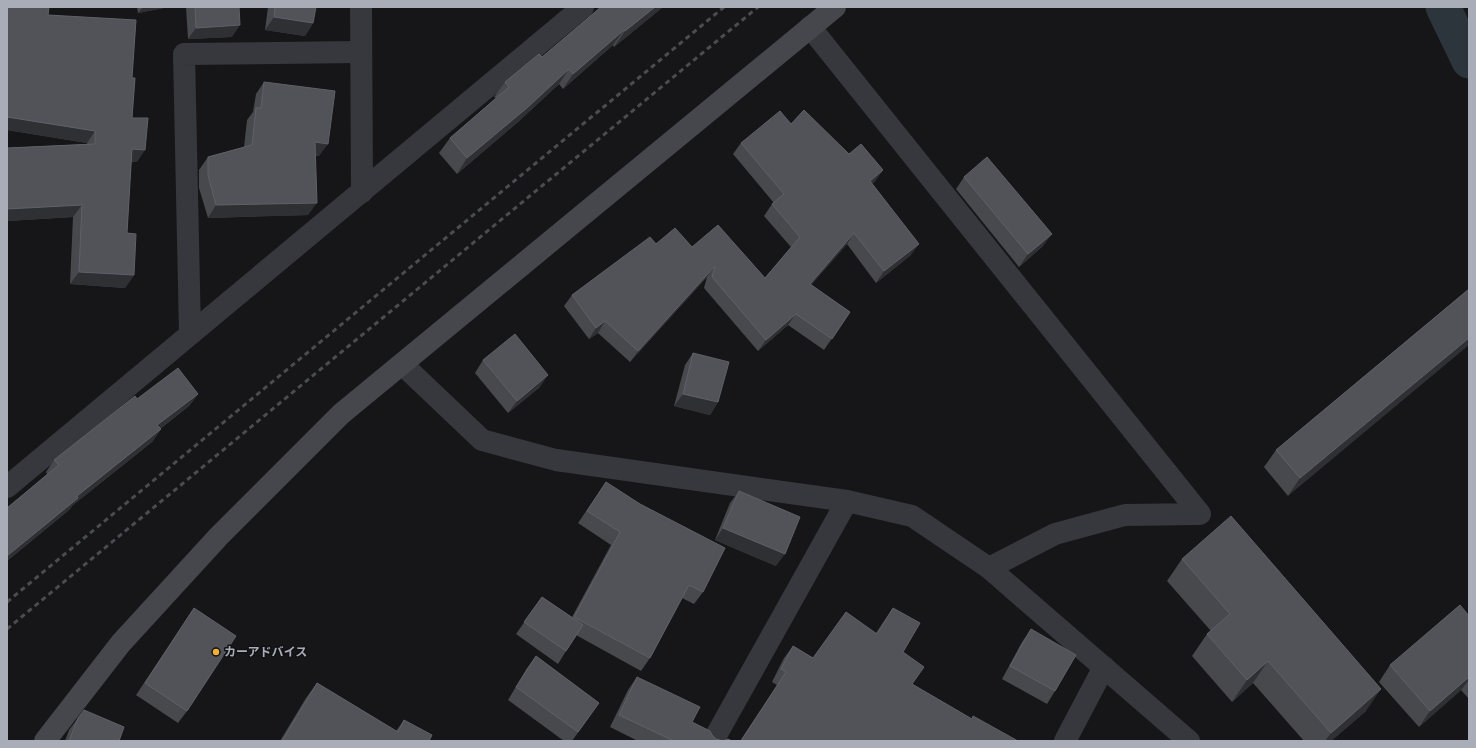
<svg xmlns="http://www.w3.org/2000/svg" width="1476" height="748" viewBox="0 0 1476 748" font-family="'Nunito Sans','Noto Sans JP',sans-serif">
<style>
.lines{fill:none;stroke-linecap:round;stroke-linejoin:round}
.canal{stroke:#2c353c;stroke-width:35}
.minor{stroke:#37383d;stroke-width:22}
.tertiary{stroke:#37383d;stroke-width:22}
.secondary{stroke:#45474d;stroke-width:22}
.rail{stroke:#4a4c52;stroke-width:3;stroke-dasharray:5 4;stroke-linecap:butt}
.wall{fill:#47494d}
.shaded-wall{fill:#2f3033}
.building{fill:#525359;stroke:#5f6168}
.poi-dot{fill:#f2b134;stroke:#111113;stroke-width:1.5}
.labels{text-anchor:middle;stroke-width:3;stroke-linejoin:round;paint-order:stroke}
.poi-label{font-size:12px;font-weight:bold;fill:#a8adb8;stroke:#111113;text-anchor:start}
</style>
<rect width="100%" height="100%" fill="#161618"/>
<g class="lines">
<path class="canal" d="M 1443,7 L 1469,61"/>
<path class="minor" d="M 810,27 L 1200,514 L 1125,515 L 1055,534 L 989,568
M 190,333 L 184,54 L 361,52
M 402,364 L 482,440 L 556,460 L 847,501 L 912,516 L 989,568 L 1189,741
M 7,487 L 583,7
M 713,741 L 847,501
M 1065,741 L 1104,667"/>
<path class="tertiary" d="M 361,7 L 362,192"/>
<path class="secondary" d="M 45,741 L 121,643 L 219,536 L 341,414 L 835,7"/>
<path class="rail" d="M 7,602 L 724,7
M 7,629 L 758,7"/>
</g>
<path class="wall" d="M 7,7 L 48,15 L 132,78 L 132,118 L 137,162 L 131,162 L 127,233 L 134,275 L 125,288 L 70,284 L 73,217 L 7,221 L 7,148 L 87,144 L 87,143 L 7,130 Z
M 137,7 L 169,7 L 138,13 Z
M 186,7 L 239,7 L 232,37 L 188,39 Z
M 268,7 L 316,7 L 313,23 L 305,36 L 265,30 Z
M 601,7 L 663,7 L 614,47 L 613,45 L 563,89 L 559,84 L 518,122 L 457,174 L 439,153 L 450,138 L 496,98 L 494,97 L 505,82 L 542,57 Z
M 264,82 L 319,156 L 316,156 L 308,215 L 208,218 L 199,188 L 199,170 L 208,157 L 244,147 L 247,120 L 253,112 L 256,94 Z
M 791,124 L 849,154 L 883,170 L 875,181 L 872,184 L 911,255 L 876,283 L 847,244 L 811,285 L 850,312 L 824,350 L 788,325 L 758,351 L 704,288 L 707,277 L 630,362 L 598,333 L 589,339 L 564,306 L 572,295 L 656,244 L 692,247 L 765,278 L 791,247 L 764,216 L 772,204 L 774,203 L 733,154 L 741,143 Z
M 964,177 L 1043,246 L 1019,267 L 956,189 Z
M 1469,289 L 1288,496 L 1264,467 L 1276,450 Z
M 693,353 L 718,402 L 710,415 L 674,406 L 685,365 Z
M 483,360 L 540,387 L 508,413 L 475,373 Z
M 198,394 L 189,406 L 160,429 L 161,429 L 152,442 L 73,505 L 69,510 L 7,561 L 7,508 L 47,474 L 46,472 L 54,460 L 137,399 Z
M 606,482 L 703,592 L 694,604 L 682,598 L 650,658 L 641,671 L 576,635 L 558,664 L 516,634 L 542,597 L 572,617 L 611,545 L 578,523 Z
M 739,491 L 776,566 L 715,540 L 730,503 Z
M 1182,559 L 1366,711 L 1331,741 L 1304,741 L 1253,683 L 1232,702 L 1192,656 L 1207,634 L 1211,631 L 1167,581 Z
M 194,608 L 187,711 L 178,723 L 136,695 Z
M 893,608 L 903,652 L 912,684 L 971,719 L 1018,741 L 740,741 L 777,685 L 772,682 L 784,658 L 793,646 L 813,658 L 876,633 L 884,621 Z
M 1469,616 L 1469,699 L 1461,690 L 1419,727 L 1379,682 L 1390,665 Z
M 1031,629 L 1055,691 L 1047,704 L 1002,679 L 1022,642 Z
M 536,656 L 599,703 L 572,741 L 564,741 L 508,700 L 527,668 Z
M 637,677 L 692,722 L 712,735 L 716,739 L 723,741 L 732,741 L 638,741 L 610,727 L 628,690 Z
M 317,683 L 396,731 L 404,720 L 429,741 L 280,741 L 306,698 Z
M 78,718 L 119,741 L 65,741 L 69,730 Z"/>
<path class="shaded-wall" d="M 143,7 L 169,7 L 138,13 Z
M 655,7 L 663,7 L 614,47 L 625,31 Z
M 274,17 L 313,23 L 305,36 L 265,30 Z
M 240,25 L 232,37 L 188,39 L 196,28 Z
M 624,30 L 613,45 L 563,89 L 573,74 Z
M 569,69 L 559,84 L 518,122 L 457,174 L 467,158 Z
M 7,117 L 95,131 L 87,143 L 7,130 Z
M 315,142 L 328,144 L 319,156 L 307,155 Z
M 132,149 L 145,150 L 137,162 L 123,161 Z
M 883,170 L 875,181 L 862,192 L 870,181 Z
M 317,203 L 308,215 L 208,218 L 216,205 Z
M 82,205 L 73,217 L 7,221 L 7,209 Z
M 854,233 L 847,244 L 802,295 L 810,284 Z
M 1052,234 L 1043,246 L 1019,267 L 1028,254 Z
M 919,244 L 911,255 L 876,283 L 884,271 Z
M 715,266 L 707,277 L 630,362 L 638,351 Z
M 79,272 L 134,275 L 125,288 L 70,284 Z
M 796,314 L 788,325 L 758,351 L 766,340 Z
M 605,321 L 598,333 L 589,339 L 596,328 Z
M 1469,338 L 1469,345 L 1288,496 L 1300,478 Z
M 548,375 L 540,387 L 508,413 L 517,401 Z
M 198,394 L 189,406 L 149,437 L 157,425 Z
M 683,394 L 718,402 L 710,415 L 674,406 Z
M 161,429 L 152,442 L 73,505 L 69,510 L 7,561 L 7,556 L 77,496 Z
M 723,528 L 785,554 L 776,566 L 715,540 Z
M 1268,661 L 1253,683 L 1232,702 L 1247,680 Z
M 1469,677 L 1469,680 L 1461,690 L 1419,727 L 1430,711 Z
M 1381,689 L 1366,711 L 1331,741 L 1325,741 L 1331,733 Z"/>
<path class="building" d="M 7,7 L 49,7 L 48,15 L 136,20 L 132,78 L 135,78 L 132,118 L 148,118 L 145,150 L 132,149 L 127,233 L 136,234 L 134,275 L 79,272 L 82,205 L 7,209 L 7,148 L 95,144 L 95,131 L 7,117 Z
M 195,7 L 239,7 L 240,25 L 196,28 Z
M 275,7 L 316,7 L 313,23 L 274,17 Z
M 601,7 L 655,7 L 625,31 L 624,30 L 573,74 L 569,69 L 528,107 L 467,158 L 450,138 L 509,87 L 505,82 L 539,54 L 542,57 Z
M 264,82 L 335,91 L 328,144 L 315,142 L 317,203 L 216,205 L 208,175 L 208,157 L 252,145 L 256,108 L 261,108 Z
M 804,110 L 849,154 L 861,144 L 883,170 L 870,181 L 919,244 L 884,271 L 854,233 L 810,284 L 850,312 L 832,339 L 796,314 L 766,340 L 712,277 L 715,266 L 638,351 L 605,321 L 596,328 L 572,295 L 650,237 L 656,244 L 675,228 L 692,247 L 718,225 L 765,278 L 800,237 L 772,204 L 784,194 L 741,143 L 780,111 L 791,124 Z
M 987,157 L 1052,234 L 1028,254 L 964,177 Z
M 1469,289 L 1469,338 L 1300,478 L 1276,450 Z
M 515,334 L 548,375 L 517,401 L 483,360 Z
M 693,353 L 729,362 L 718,402 L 683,394 Z
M 178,368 L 198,394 L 157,425 L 161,429 L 77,496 L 78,498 L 7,556 L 7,508 L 59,465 L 54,460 L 135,396 L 137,399 Z
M 606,482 L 640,504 L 725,548 L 703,592 L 689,585 L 650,658 L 574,617 L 620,532 L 587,511 Z
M 739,491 L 800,517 L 785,554 L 723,528 Z
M 1231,516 L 1381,689 L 1331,733 L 1268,661 L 1247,680 L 1207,634 L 1230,614 L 1182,559 Z
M 542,597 L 583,625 L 566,651 L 524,622 Z
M 1460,605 L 1469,616 L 1469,677 L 1430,711 L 1390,665 Z
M 194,608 L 236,636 L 187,711 L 145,683 Z
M 893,608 L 920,623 L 903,652 L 924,667 L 912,684 L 972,719 L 973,716 L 1018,741 L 741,741 L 786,672 L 781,669 L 793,646 L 813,658 L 846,612 L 877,634 Z
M 1031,629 L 1076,655 L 1055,691 L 1010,666 Z
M 536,656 L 599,703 L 578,732 L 516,687 Z
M 637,677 L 700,707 L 692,722 L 710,731 L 712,735 L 716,739 L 723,741 L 728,739 L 732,741 L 674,741 L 619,715 Z
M 317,683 L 398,732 L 404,720 L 432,735 L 429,741 L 282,741 Z
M 84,710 L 124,727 L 119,741 L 69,741 L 78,718 Z"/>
<circle class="poi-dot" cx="216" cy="652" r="4"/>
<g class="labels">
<g class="poi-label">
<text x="224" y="656">カーアドバイス</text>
</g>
</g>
<rect width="1476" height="748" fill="none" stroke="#a8adb8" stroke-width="16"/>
</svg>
